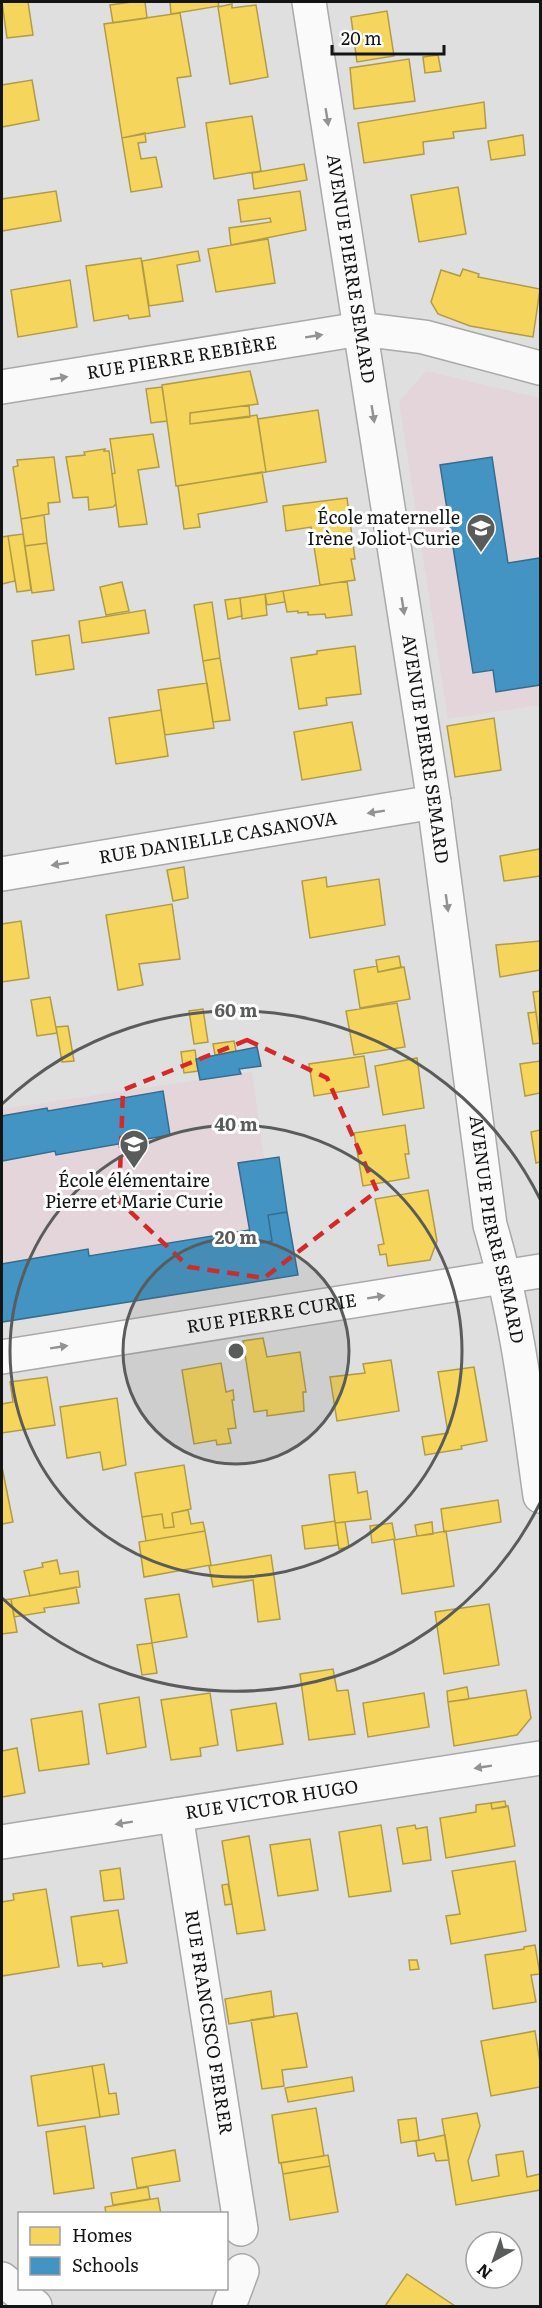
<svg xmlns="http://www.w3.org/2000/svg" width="542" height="2308" viewBox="0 0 542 2308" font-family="Literata,serif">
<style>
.education{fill:#e3d5da}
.homes{fill:#f6d55c;stroke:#b29b46;stroke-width:1.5}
.schools{fill:#4393c3;stroke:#356d8e;stroke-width:1.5}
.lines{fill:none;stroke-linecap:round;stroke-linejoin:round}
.minor-casing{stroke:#a9a9a9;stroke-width:36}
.minor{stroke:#fafafa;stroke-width:33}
.oneway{fill:#929292}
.marked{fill:none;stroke:#d62828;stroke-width:4.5;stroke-dasharray:12 8;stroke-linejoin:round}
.ring{fill:none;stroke:#5a5b5b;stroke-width:3}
.labels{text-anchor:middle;stroke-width:6;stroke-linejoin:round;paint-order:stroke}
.street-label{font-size:18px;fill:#131414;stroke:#fff}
.poi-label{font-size:18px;fill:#131414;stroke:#fff;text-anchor:end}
.centre{fill:#5a5b5b;stroke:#fff;stroke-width:3}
.ring-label{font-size:18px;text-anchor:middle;font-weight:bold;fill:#5a5b5b;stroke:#fff;stroke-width:6;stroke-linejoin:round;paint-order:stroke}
</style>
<rect width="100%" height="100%" fill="#dfdfdf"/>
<path class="education" d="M 426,371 L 540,398 L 540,705 L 448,719 L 399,402 Z
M 252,1072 L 274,1229 L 2,1269 L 2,1109 Z"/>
<path class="homes" d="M 2,2 L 28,2 L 33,35 L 7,38 Z
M 132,2 L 145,2 L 147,18 L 113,23 L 110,5 Z
M 170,2 L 218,2 L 219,6 L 171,14 Z
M 232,4 L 232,8 L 256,5 L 268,77 L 230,84 L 218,7 Z
M 387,11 L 394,56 L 357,62 L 351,17 Z
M 180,13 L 191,76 L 177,78 L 185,127 L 122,138 L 104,24 Z
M 438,55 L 441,71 L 425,73 L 423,57 Z
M 409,59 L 415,101 L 354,109 L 350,68 Z
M 32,80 L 39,120 L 2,127 L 2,85 Z
M 484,102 L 486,128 L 453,132 L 454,138 L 423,142 L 424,154 L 364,163 L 358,123 Z
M 252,116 L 261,171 L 214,179 L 206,123 Z
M 145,133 L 146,142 L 138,143 L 141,159 L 156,157 L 162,187 L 131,192 L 122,138 Z
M 523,135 L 525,155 L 491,160 L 488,141 Z
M 304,164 L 307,180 L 254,189 L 252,173 Z
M 458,187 L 466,234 L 419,242 L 411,195 Z
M 56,191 L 61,221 L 2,231 L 2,199 Z
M 300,191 L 306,230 L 231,245 L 229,228 L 271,222 L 270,218 L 241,222 L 238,200 Z
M 268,239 L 275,283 L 216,292 L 208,249 Z
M 198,251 L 200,261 L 177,265 L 183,301 L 149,306 L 142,261 Z
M 141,258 L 150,316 L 129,319 L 128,315 L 94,321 L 86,266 Z
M 463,269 L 479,274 L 478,277 L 540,289 L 533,337 L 470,326 L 438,314 L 431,302 L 441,270 L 460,276 Z
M 70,280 L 77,327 L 18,337 L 11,290 Z
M 250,371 L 258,404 L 190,413 L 190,424 L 257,415 L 266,472 L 176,486 L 162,385 Z
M 162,387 L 167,421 L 151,423 L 146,389 Z
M 249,405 L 250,417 L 190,424 L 190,413 Z
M 318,410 L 326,462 L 266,472 L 258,419 Z
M 153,434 L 159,467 L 138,470 L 147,524 L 119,527 L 112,474 L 115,473 L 110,439 Z
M 105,449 L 104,451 L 109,451 L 116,504 L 113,507 L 89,510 L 88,497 L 73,498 L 66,457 L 85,455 L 84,452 Z
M 54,457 L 60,502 L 48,503 L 49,514 L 21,519 L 13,467 L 18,466 L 17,460 Z
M 262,472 L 267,502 L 198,514 L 200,527 L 184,529 L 178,486 Z
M 347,498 L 355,559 L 351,559 L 355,580 L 320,585 L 311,527 L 286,531 L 283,506 Z
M 44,515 L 47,543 L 25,546 L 21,519 Z
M 23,534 L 31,590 L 17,592 L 8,536 Z
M 8,536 L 15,581 L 2,584 L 2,537 Z
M 47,543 L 54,590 L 32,593 L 25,546 Z
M 347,581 L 352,615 L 326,618 L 325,614 L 308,615 L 308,612 L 298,613 L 298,611 L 287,612 L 283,591 Z
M 122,582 L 129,611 L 106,615 L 100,587 Z
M 283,591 L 285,602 L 267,605 L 265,594 Z
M 265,594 L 267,615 L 242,619 L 240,598 Z
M 240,598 L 242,616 L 228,619 L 225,600 Z
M 212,602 L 220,658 L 203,661 L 194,605 Z
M 145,610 L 149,633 L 82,643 L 79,621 Z
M 69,635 L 74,669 L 36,675 L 32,641 Z
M 355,646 L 361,694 L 326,698 L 327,705 L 299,709 L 291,658 L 317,654 L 317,651 Z
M 220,658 L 230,720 L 213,722 L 203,661 Z
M 207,683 L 214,728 L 165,735 L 158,690 Z
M 161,710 L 168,756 L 116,764 L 109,718 Z
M 494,718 L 501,770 L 455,777 L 447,726 Z
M 352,722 L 361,770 L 302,780 L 294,732 Z
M 540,849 L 540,876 L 504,881 L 500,856 Z
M 184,867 L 188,898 L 173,901 L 167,870 Z
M 326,877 L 327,887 L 379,879 L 385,925 L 310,938 L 302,881 Z
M 172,904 L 180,959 L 139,964 L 143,985 L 118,990 L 106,915 Z
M 21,921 L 29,978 L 2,982 L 2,924 Z
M 540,941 L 540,970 L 500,977 L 496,945 Z
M 399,956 L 401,967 L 378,972 L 376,960 Z
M 377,966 L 378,972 L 404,967 L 410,999 L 360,1008 L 354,970 Z
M 540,991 L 540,1041 L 533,992 Z
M 50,997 L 57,1033 L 37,1036 L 31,1000 Z
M 397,1003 L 405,1047 L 354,1055 L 346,1011 Z
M 203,1009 L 208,1042 L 194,1044 L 189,1011 Z
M 536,1012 L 540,1043 L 533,1044 L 528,1013 Z
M 68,1026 L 74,1061 L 62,1062 L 56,1027 Z
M 234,1041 L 236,1051 L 215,1055 L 213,1044 Z
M 195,1050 L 198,1071 L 184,1073 L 181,1052 Z
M 364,1056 L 369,1087 L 314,1096 L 309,1064 Z
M 417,1058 L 424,1108 L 383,1115 L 375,1066 Z
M 540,1061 L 540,1093 L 525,1096 L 520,1064 Z
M 405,1125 L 409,1154 L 405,1154 L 409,1178 L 363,1186 L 354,1133 Z
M 540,1130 L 540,1162 L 536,1163 L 531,1132 Z
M 428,1190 L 437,1241 L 430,1260 L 388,1266 L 386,1254 L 380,1255 L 378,1245 L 384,1244 L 375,1199 Z
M 263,1338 L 267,1357 L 300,1352 L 306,1392 L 303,1392 L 304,1411 L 267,1416 L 267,1410 L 254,1412 L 243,1341 Z
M 391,1360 L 399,1411 L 337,1421 L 330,1377 L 365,1373 L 363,1364 Z
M 221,1363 L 226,1392 L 233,1390 L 234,1400 L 232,1400 L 236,1428 L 228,1429 L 231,1443 L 217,1445 L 216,1440 L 194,1444 L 182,1370 Z
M 474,1367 L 487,1441 L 461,1446 L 462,1449 L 425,1455 L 422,1437 L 448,1433 L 438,1372 Z
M 47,1377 L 55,1425 L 2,1433 L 2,1404 L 13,1402 L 10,1382 Z
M 117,1398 L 126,1465 L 103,1470 L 100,1452 L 67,1458 L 60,1407 Z
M 184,1465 L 191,1509 L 172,1513 L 174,1527 L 164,1528 L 162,1514 L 142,1517 L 135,1473 Z
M 2,1467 L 13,1522 L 2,1524 Z
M 355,1472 L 358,1493 L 367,1491 L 371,1519 L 335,1523 L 329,1475 Z
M 498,1500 L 501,1522 L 444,1532 L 441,1509 Z
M 188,1510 L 191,1524 L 203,1522 L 205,1531 L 146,1541 L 142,1517 L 162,1514 L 164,1528 L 174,1527 L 172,1513 Z
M 335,1521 L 338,1545 L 305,1549 L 302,1526 Z
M 345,1522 L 349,1547 L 339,1549 L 335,1523 Z
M 432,1522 L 433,1534 L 417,1536 L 415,1525 Z
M 392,1523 L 395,1539 L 372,1543 L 370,1526 Z
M 205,1531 L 211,1565 L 144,1577 L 139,1542 Z
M 446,1531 L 454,1586 L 402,1594 L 394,1540 Z
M 271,1555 L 280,1619 L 258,1622 L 253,1580 L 213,1587 L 209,1566 Z
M 57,1560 L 60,1574 L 78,1571 L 80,1587 L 30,1596 L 24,1571 L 43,1567 L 42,1563 Z
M 76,1587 L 79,1603 L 44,1608 L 45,1612 L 14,1617 L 11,1599 Z
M 179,1594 L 187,1637 L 152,1643 L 145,1599 Z
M 11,1599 L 17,1632 L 2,1634 L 2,1600 Z
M 489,1604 L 499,1665 L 444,1674 L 435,1612 Z
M 152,1643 L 157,1673 L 142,1675 L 137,1645 Z
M 333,1669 L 337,1691 L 348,1690 L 355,1734 L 309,1740 L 300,1674 Z
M 467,1687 L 469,1699 L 448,1702 L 447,1691 Z
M 526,1690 L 531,1718 L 517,1735 L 454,1746 L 448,1702 Z
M 210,1693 L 218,1745 L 200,1748 L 201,1756 L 171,1760 L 161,1700 Z
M 424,1693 L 429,1727 L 368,1737 L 363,1703 Z
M 139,1697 L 146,1747 L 107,1754 L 99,1704 Z
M 276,1703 L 283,1744 L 237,1751 L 231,1710 Z
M 82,1711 L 89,1764 L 39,1771 L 31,1719 Z
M 17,1748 L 25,1793 L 2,1797 L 2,1751 Z
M 505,1801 L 506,1807 L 492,1809 L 491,1803 Z
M 491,1803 L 492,1809 L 508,1806 L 515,1846 L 446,1858 L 440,1818 L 476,1812 L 476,1805 Z
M 381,1825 L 391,1891 L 349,1897 L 339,1832 Z
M 415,1825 L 416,1829 L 427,1827 L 431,1860 L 403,1864 L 397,1828 Z
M 249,1836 L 265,1930 L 237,1934 L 222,1841 Z
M 310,1839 L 318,1890 L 278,1896 L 270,1845 Z
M 515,1861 L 526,1931 L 451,1944 L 446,1916 L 460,1914 L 452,1871 Z
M 120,1868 L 124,1899 L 104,1901 L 100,1871 Z
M 228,1884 L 232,1904 L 225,1905 L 222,1885 Z
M 46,1889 L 59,1967 L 2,1976 L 2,1902 L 14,1900 L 13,1894 Z
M 118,1910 L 127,1963 L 103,1967 L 102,1963 L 78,1966 L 71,1917 Z
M 535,1945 L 540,1974 L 531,1975 L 536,2002 L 493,2009 L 485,1955 L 524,1949 L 524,1947 Z
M 409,1960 L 417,1960 L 419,1969 L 410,1970 Z
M 271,1991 L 274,2017 L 229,2024 L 225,1999 Z
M 297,2013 L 307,2067 L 282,2070 L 284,2086 L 262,2089 L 251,2020 Z
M 535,2031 L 540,2062 L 540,2087 L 491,2096 L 481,2041 Z
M 104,2064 L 109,2094 L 116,2093 L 119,2114 L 100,2117 L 92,2066 Z
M 92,2066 L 100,2117 L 38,2126 L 31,2076 Z
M 352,2077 L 354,2091 L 288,2102 L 285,2088 Z
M 316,2108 L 324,2156 L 279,2163 L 272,2115 Z
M 477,2113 L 480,2126 L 468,2161 L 472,2181 L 499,2176 L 496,2155 L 523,2151 L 527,2177 L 540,2174 L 540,2190 L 456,2205 L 442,2119 Z
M 416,2118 L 419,2140 L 401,2143 L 398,2120 Z
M 85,2126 L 94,2188 L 54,2194 L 46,2132 Z
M 445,2135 L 449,2160 L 436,2161 L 434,2153 L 418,2156 L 416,2141 Z
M 175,2150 L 180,2181 L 137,2188 L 132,2158 Z
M 328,2155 L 330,2166 L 283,2174 L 281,2163 Z
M 330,2166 L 338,2212 L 290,2220 L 283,2174 Z
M 148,2187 L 150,2199 L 113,2205 L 111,2193 Z
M 158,2198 L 161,2214 L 106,2214 L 105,2207 Z
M 407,2274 L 455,2306 L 385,2306 Z"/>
<path class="schools" d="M 492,457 L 508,563 L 540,558 L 540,685 L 496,692 L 493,670 L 473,673 L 440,465 Z
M 257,1047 L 261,1066 L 239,1069 L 241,1074 L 200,1080 L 196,1059 Z
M 163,1091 L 170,1135 L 56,1155 L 55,1151 L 2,1161 L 2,1116 L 47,1108 L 48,1111 Z
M 279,1157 L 287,1212 L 268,1215 L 272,1241 L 252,1244 L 238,1163 Z
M 287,1212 L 298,1275 L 2,1322 L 2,1264 L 88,1249 L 89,1256 L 249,1230 L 252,1244 L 272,1241 L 268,1215 Z"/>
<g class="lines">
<g class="minor-casing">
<g id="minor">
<path id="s1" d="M 309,2 L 434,802 L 490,1225 C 517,1315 527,1403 540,1496"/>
<path id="s2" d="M 2,387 L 360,329 L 424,337 L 540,368"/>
<path id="s3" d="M 2,874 L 434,802"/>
<path id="s4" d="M 2,1357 L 540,1271"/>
<path id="s5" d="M 176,1815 L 241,2229"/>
<path id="s6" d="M 2,1842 L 540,1758"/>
<path d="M 2,2279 L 35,2306"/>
<path d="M 229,2306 L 242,2271"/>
</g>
</g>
<use href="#minor" class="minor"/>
</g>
<defs><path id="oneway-solid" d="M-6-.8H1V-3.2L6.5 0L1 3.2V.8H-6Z" transform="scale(1.5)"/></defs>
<g class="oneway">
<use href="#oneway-solid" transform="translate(327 117) rotate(81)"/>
<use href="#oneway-solid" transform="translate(314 336) rotate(-9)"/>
<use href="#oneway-solid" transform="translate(59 378) rotate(-9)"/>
<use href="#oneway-solid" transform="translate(373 414) rotate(81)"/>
<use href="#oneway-solid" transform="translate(403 606) rotate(81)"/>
<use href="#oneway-solid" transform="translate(376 812) rotate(171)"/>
<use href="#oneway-solid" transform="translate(60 864) rotate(171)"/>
<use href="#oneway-solid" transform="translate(447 903) rotate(82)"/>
<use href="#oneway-solid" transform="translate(376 1297) rotate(-9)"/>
<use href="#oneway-solid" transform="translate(59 1347) rotate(-9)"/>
<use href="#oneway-solid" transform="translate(483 1767) rotate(171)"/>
<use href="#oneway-solid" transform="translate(124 1823) rotate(171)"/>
</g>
<path class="marked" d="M 247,1040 L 327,1078 L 377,1191 L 264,1278 L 189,1267 L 119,1201 L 123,1090 Z"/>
<circle cx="236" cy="1351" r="113" fill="#5a5b5b" fill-opacity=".12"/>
<g class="ring">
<circle cx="236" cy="1351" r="113"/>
<circle cx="236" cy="1351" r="226"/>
<path d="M540 1503A340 340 0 0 1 2 1598M2 1104A340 340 0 0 1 540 1199"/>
</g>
<defs>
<g id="school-pin" transform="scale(1.5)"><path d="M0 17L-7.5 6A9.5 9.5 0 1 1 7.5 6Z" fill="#5a5b5b" stroke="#fff"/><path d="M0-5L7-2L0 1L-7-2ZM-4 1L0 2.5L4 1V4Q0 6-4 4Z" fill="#fff"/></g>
</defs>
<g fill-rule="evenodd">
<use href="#school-pin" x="481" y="528"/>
<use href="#school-pin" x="134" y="1144"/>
</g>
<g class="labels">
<g class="street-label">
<text dy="6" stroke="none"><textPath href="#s1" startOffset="270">AVENUE PIERRE SEMARD</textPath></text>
<text dy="6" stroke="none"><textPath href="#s2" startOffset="182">RUE PIERRE REBIÈRE</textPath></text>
<text dy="6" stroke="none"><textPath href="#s1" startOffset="756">AVENUE PIERRE SEMARD</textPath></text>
<text dy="6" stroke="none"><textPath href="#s3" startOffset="219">RUE DANIELLE CASANOVA</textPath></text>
<text dy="6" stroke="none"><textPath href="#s1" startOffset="1242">AVENUE PIERRE SEMARD</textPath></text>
<text dy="6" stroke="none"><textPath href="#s4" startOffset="273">RUE PIERRE CURIE</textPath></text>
<text dy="6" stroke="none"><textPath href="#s6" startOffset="273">RUE VICTOR HUGO</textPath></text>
<text dy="6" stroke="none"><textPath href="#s5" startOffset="210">RUE FRANCISCO FERRER</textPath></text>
</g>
<g class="poi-label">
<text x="460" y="524">École maternelle<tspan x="460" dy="21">Irène Joliot-Curie</tspan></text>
<text x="134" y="1187" text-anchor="middle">École élémentaire<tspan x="134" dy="21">Pierre et Marie Curie</tspan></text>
</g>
</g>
<circle cx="236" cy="1351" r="9" class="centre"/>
<g class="ring-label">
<text x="236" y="1017">60 m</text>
<text x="236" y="1131">40 m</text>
<text x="236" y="1244">20 m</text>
</g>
<rect width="542" height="2308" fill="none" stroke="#131414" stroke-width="6"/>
<rect x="18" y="2212" width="210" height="78" fill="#ffffff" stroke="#a1a1a1" stroke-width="1.5"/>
<rect x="30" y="2227" width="30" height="18" fill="#f6d55c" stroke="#a1a1a1" stroke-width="1.5"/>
<text x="72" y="2242" font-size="18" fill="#131414">Homes</text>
<rect x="30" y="2257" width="30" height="18" fill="#4393c3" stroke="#a1a1a1" stroke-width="1.5"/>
<text x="72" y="2272" font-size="18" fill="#131414">Schools</text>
<g transform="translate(494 2260) rotate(220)"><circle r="28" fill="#ffffff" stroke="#a1a1a1" stroke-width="1.5"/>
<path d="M0-4.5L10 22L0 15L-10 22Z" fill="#5a5b5b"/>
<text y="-9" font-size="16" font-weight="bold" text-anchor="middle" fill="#131414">N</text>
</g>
<path d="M332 45v9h112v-9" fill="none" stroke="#131414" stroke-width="3"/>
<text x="341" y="45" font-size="18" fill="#131414" stroke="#ffffff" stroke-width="4.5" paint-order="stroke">20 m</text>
</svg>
